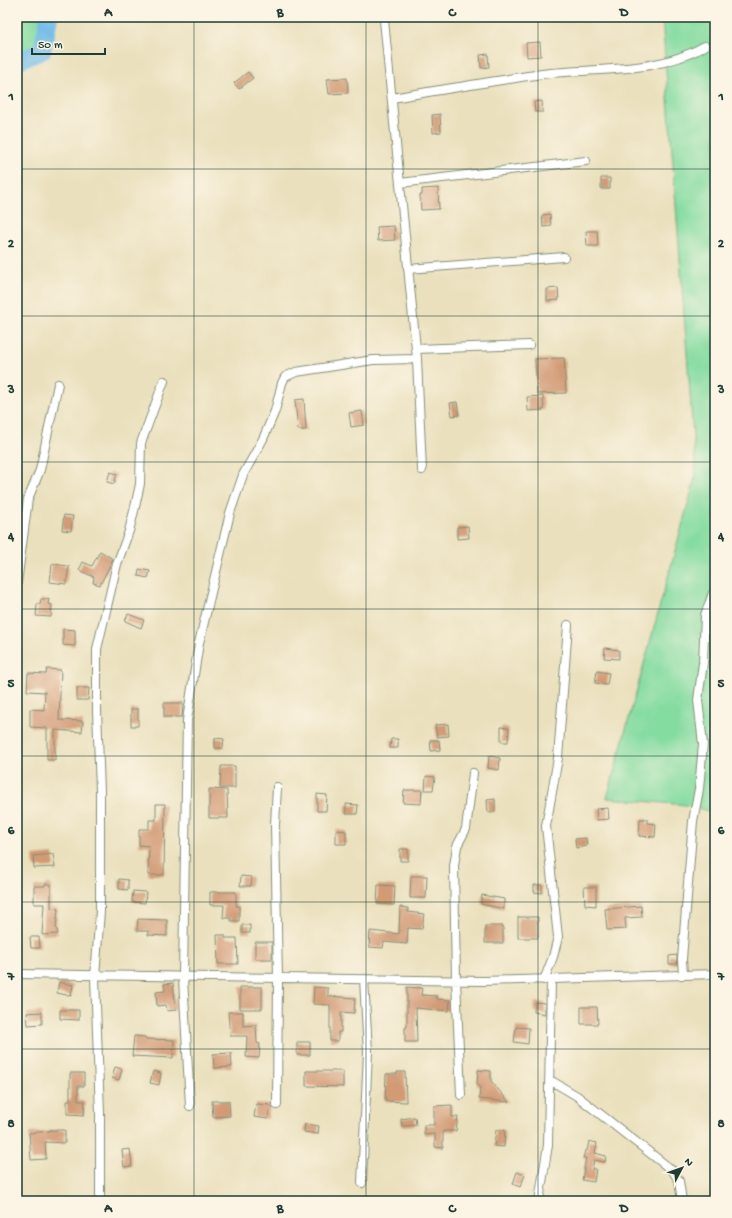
<svg xmlns="http://www.w3.org/2000/svg" width="732" height="1218" viewBox="0 0 732 1218" font-family="'Gochi Hand',sans-serif">
<style>
.green{fill:#85dca1;stroke:#528c6a}
.lines{fill:none;stroke-linecap:round;stroke-linejoin:round}
.river{stroke:#6ebae8;stroke-width:18}
.building{fill:#d29a74}
.minor-casing{stroke:#848e78;stroke-width:10}
.minor{stroke:#fff;stroke-width:8}
.grid{fill:none;stroke:#1f3d34;stroke-width:1;stroke-opacity:0.55}
.neatline{fill:none;stroke:#1f3d34;stroke-width:1.5}
.grid-label{font-size:13px;text-anchor:middle;font-weight:bold;fill:#1f3d34}
</style>
<rect width="100%" height="100%" fill="#fcf5e5"/>
<filter id="ink" filterUnits="userSpaceOnUse"><feTurbulence type="fractalNoise" baseFrequency=".025" numOctaves="2"/><feDisplacementMap in="SourceGraphic" scale="8" xChannelSelector="R" yChannelSelector="G"/><feConvolveMatrix kernelMatrix="1 2 1 2 8 2 1 2 1" color-interpolation-filters="sRGB"/></filter>
<filter id="wash" filterUnits="userSpaceOnUse"><feTurbulence type="fractalNoise" baseFrequency=".012" numOctaves="4" result="noise"/><feDisplacementMap in="SourceGraphic" scale="16" xChannelSelector="R" yChannelSelector="G"/><feGaussianBlur stdDeviation="0.9" result="paint"/><feColorMatrix in="noise" values="0 0 0 0 0 0 0 0 0 0 0 0 0 0 0 0 0 1.4 0 .05"/><feComposite in="paint" operator="in"/></filter>
<g filter="url(#wash)">
<rect width="100%" height="100%" fill="#eae0bd"/>
<path class="green" d="M 17,17 L 49,17 L 42,51 L 17,61 Z
M 662,17 L 715,17 L 715,813 L 686,805 L 607,798 L 696,475 Z"/>
<g class="lines">
<path class="river" d="M 17,61 L 42,51 L 49,17"/>
</g>
<g id="blocks">
<path class="building" d="M 540,42 L 541,56 L 527,57 L 526,43 Z
M 488,54 L 489,67 L 481,68 L 480,55 Z
M 248,72 L 253,78 L 239,89 L 234,83 Z
M 347,78 L 348,93 L 329,94 L 327,79 Z
M 542,101 L 543,112 L 535,112 L 534,102 Z
M 440,114 L 441,132 L 433,133 L 432,115 Z
M 601,178 L 610,178 L 610,189 L 601,189 Z
M 438,188 L 439,209 L 421,210 L 420,195 L 422,195 L 422,189 Z
M 550,214 L 551,226 L 543,227 L 542,215 Z
M 394,226 L 395,240 L 378,241 L 377,227 Z
M 586,231 L 597,231 L 598,246 L 587,246 Z
M 558,288 L 559,300 L 547,301 L 547,289 Z
M 564,358 L 566,393 L 537,394 L 535,359 Z
M 543,396 L 544,410 L 528,411 L 527,397 Z
M 304,399 L 306,430 L 298,430 L 295,400 Z
M 457,402 L 459,415 L 452,416 L 450,403 Z
M 362,411 L 364,425 L 351,427 L 349,413 Z
M 110,472 L 117,474 L 114,484 L 107,482 Z
M 64,515 L 73,516 L 71,531 L 62,530 Z
M 468,526 L 469,538 L 457,539 L 457,527 Z
M 100,551 L 113,559 L 100,585 L 93,583 L 94,577 L 79,570 L 83,562 L 92,566 Z
M 52,564 L 69,566 L 66,584 L 50,582 Z
M 139,569 L 150,571 L 148,578 L 138,576 Z
M 41,599 L 49,599 L 48,604 L 52,605 L 51,617 L 36,616 L 37,604 L 40,604 Z
M 128,614 L 144,620 L 141,628 L 125,621 Z
M 63,629 L 75,630 L 75,646 L 63,645 Z
M 605,648 L 619,650 L 619,659 L 604,658 Z
M 47,669 L 61,670 L 59,720 L 83,721 L 82,732 L 55,730 L 55,760 L 47,760 L 47,728 L 30,727 L 30,709 L 44,710 L 45,692 L 27,691 L 28,673 L 46,674 Z
M 597,671 L 609,673 L 607,685 L 595,683 Z
M 77,688 L 89,688 L 88,700 L 77,700 Z
M 164,703 L 183,703 L 182,717 L 164,717 Z
M 131,709 L 138,709 L 138,726 L 131,726 Z
M 448,724 L 449,736 L 437,737 L 435,725 Z
M 501,727 L 509,728 L 508,742 L 501,742 Z
M 215,738 L 224,739 L 223,748 L 215,748 Z
M 391,739 L 398,739 L 398,748 L 390,748 Z
M 430,740 L 439,740 L 440,750 L 431,751 Z
M 489,756 L 500,758 L 499,770 L 488,768 Z
M 221,766 L 235,766 L 235,788 L 220,788 Z
M 426,776 L 435,777 L 433,790 L 425,790 Z
M 209,789 L 227,790 L 228,818 L 209,818 Z
M 404,790 L 422,790 L 421,804 L 403,803 Z
M 317,794 L 327,795 L 326,811 L 317,811 Z
M 495,799 L 495,812 L 488,812 L 487,800 Z
M 156,804 L 165,804 L 164,875 L 148,875 L 149,846 L 139,845 L 139,829 L 149,829 L 149,820 L 156,820 Z
M 346,804 L 358,805 L 357,814 L 346,814 Z
M 608,808 L 609,819 L 597,820 L 596,809 Z
M 640,819 L 647,819 L 647,823 L 656,824 L 655,837 L 639,836 Z
M 336,830 L 346,831 L 346,844 L 336,844 Z
M 586,838 L 587,846 L 576,848 L 575,839 Z
M 400,849 L 408,849 L 408,861 L 400,861 Z
M 53,854 L 55,867 L 34,868 L 33,856 Z
M 241,876 L 252,877 L 251,886 L 240,886 Z
M 411,876 L 427,876 L 426,898 L 410,898 Z
M 119,879 L 128,880 L 128,890 L 119,889 Z
M 45,884 L 51,884 L 51,908 L 58,909 L 56,927 L 58,934 L 42,935 L 44,904 L 34,904 L 34,886 L 45,886 Z
M 378,885 L 395,886 L 394,905 L 377,904 Z
M 534,885 L 542,885 L 542,893 L 534,892 Z
M 584,887 L 596,887 L 596,906 L 585,905 Z
M 133,891 L 146,892 L 145,903 L 132,902 Z
M 210,892 L 236,892 L 236,906 L 239,906 L 239,921 L 231,921 L 231,918 L 223,918 L 224,905 L 210,905 Z
M 482,895 L 504,899 L 504,909 L 481,904 Z
M 641,906 L 642,917 L 625,918 L 626,929 L 607,930 L 605,909 Z
M 400,907 L 408,908 L 408,912 L 424,914 L 422,929 L 408,928 L 407,944 L 384,942 L 383,948 L 369,947 L 370,931 L 399,934 Z
M 518,917 L 538,917 L 538,938 L 518,938 Z
M 138,919 L 167,920 L 167,936 L 148,935 L 148,931 L 137,931 Z
M 242,925 L 250,925 L 250,933 L 242,933 Z
M 485,926 L 503,926 L 503,943 L 485,943 Z
M 217,935 L 225,935 L 225,938 L 237,938 L 238,964 L 218,964 Z
M 30,937 L 39,937 L 40,948 L 31,948 Z
M 255,942 L 272,942 L 272,959 L 255,959 Z
M 677,955 L 677,964 L 669,964 L 669,956 Z
M 59,982 L 73,985 L 71,996 L 57,993 Z
M 173,983 L 176,1010 L 167,1011 L 166,1005 L 157,1006 L 156,992 L 165,991 L 164,984 Z
M 240,987 L 262,987 L 262,1009 L 240,1009 Z
M 314,987 L 328,988 L 328,996 L 355,998 L 354,1013 L 341,1012 L 341,1032 L 338,1032 L 338,1041 L 330,1041 L 330,1005 L 313,1004 Z
M 407,987 L 422,988 L 421,995 L 437,996 L 437,999 L 450,1000 L 449,1011 L 416,1008 L 417,1042 L 405,1042 L 405,1028 L 407,1027 Z
M 535,1002 L 545,1003 L 545,1014 L 534,1012 Z
M 581,1007 L 597,1007 L 598,1024 L 581,1024 Z
M 60,1010 L 79,1010 L 79,1020 L 60,1019 Z
M 42,1012 L 42,1024 L 28,1025 L 27,1013 Z
M 228,1012 L 243,1012 L 243,1026 L 256,1025 L 257,1043 L 260,1044 L 259,1058 L 246,1057 L 247,1036 L 230,1036 Z
M 516,1027 L 529,1028 L 528,1044 L 514,1042 Z
M 134,1036 L 145,1037 L 145,1039 L 174,1040 L 173,1058 L 132,1056 Z
M 297,1042 L 310,1042 L 310,1055 L 297,1055 Z
M 231,1053 L 232,1067 L 214,1068 L 213,1054 Z
M 115,1067 L 122,1069 L 119,1080 L 112,1078 Z
M 478,1070 L 491,1071 L 491,1081 L 509,1102 L 479,1099 L 480,1086 L 477,1086 Z
M 153,1071 L 161,1073 L 159,1085 L 150,1083 Z
M 306,1071 L 343,1071 L 343,1087 L 306,1086 Z
M 397,1072 L 405,1072 L 406,1102 L 385,1101 L 386,1074 L 397,1074 Z
M 70,1073 L 84,1073 L 84,1086 L 78,1086 L 78,1101 L 85,1101 L 84,1115 L 67,1114 L 67,1101 L 70,1101 Z
M 212,1101 L 229,1101 L 230,1116 L 213,1117 Z
M 256,1104 L 270,1105 L 268,1119 L 254,1117 Z
M 452,1105 L 452,1117 L 458,1117 L 456,1131 L 443,1131 L 443,1148 L 435,1147 L 435,1134 L 424,1135 L 424,1125 L 434,1125 L 434,1106 Z
M 415,1117 L 416,1125 L 402,1126 L 401,1119 Z
M 305,1124 L 319,1126 L 318,1134 L 304,1132 Z
M 50,1130 L 65,1130 L 65,1143 L 45,1142 L 46,1159 L 31,1160 L 29,1133 L 50,1131 Z
M 496,1130 L 505,1130 L 504,1147 L 494,1146 Z
M 589,1141 L 597,1143 L 595,1153 L 606,1156 L 605,1162 L 594,1160 L 592,1169 L 596,1169 L 594,1182 L 582,1180 L 586,1158 L 583,1158 L 585,1151 L 587,1151 Z
M 130,1149 L 132,1166 L 124,1167 L 122,1150 Z
M 517,1172 L 525,1175 L 520,1187 L 513,1184 Z"/>
</g>
</g>
<g filter="url(#ink)">
<use href="#blocks" fill-opacity="0" stroke="#848e78" stroke-width="1"/>
<g class="lines">
<g class="minor-casing">
<path id="minor" d="M 386,17 L 384,20 L 417,359 L 422,470
M 392,98 C 442,90 492,81 542,74 C 598,67 654,75 705,46
M 400,183 L 586,161
M 408,269 L 564,257
M 416,349 L 529,345
M 17,583 L 28,499 L 40,470 L 58,384
M 17,974 L 483,981 L 715,974
M 683,975 L 682,959 L 693,821 L 699,789 L 703,744 L 698,700 L 703,663 L 705,615 L 713,593
M 544,980 L 553,957 L 558,937 L 546,826 L 558,758 L 568,625
M 550,1080 L 577,1096 L 673,1171 L 679,1181 L 682,1201
M 461,1095 L 456,980 L 454,866 L 457,846 L 466,829 L 473,773
M 277,1105 L 278,979 L 275,825 L 277,787
M 190,1106 L 183,978 L 187,720 L 199,643 L 230,513 L 243,475 L 263,439 L 275,411 L 282,383 L 285,377 L 296,372 L 373,360 L 417,359
M 362,1183 L 368,1052 L 364,979
M 100,1201 L 100,1114 L 95,977 L 100,911 L 100,791 L 97,710 L 97,649 L 117,564 L 129,531 L 135,507 L 140,484 L 141,443 L 164,381
M 539,1201 L 548,1145 L 551,980"/>
</g>
<use href="#minor" class="minor"/>
</g>
</g>
<path class="grid" d="M 194,17 L 194,1201M 366,17 L 366,1201M 538,17 L 538,1201M 17,169 L 715,169M 17,316 L 715,316M 17,462 L 715,462M 17,609 L 715,609M 17,756 L 715,756M 17,902 L 715,902M 17,1049 L 715,1049"/>
<rect width="732" height="1218" fill="none" stroke="#fcf5e5" stroke-width="44"/>
<g transform="translate(682 1168) rotate(49)" stroke="#fcf5e5" stroke-width="3" paint-order="stroke">
<path d="M0-3L7 15L0 10L-7 15Z" fill="#1f3d34"/>
<text y="-6" font-size="11" font-weight="bold" text-anchor="middle" fill="#1f3d34">N</text>
</g>
<path d="M32 48v6h73v-6" fill="none" stroke="#1f3d34" stroke-width="2"/>
<text x="38" y="48" font-size="12" fill="#1f3d34" stroke="#fcf5e5" stroke-width="3" paint-order="stroke">50 m</text>
<rect x="22" y="22" width="688" height="1174" class="neatline"/>
<g class="grid-label">
<text x="108" y="16">A</text>
<text x="280" y="16">B</text>
<text x="452" y="16">C</text>
<text x="624" y="16">D</text>
<text x="11" y="100">1</text>
<text x="721" y="100">1</text>
<text x="11" y="247">2</text>
<text x="721" y="247">2</text>
<text x="11" y="393">3</text>
<text x="721" y="393">3</text>
<text x="11" y="540">4</text>
<text x="721" y="540">4</text>
<text x="11" y="687">5</text>
<text x="721" y="687">5</text>
<text x="11" y="834">6</text>
<text x="721" y="834">6</text>
<text x="11" y="980">7</text>
<text x="721" y="980">7</text>
<text x="11" y="1127">8</text>
<text x="721" y="1127">8</text>
<text x="108" y="1212">A</text>
<text x="280" y="1212">B</text>
<text x="452" y="1212">C</text>
<text x="624" y="1212">D</text>
</g>
</svg>
